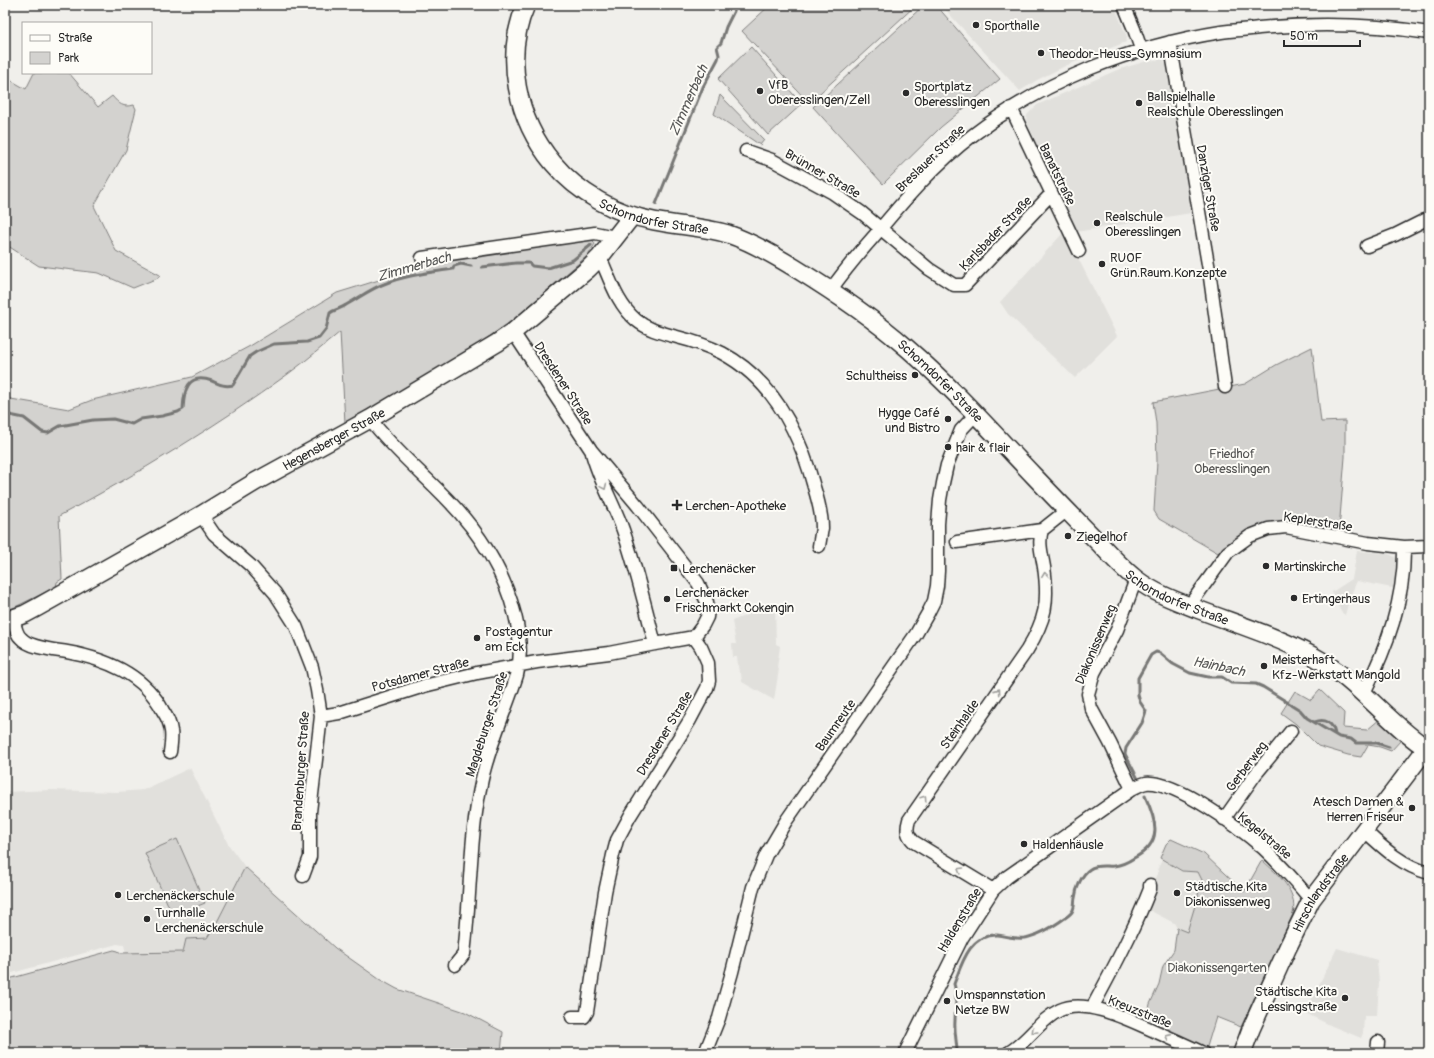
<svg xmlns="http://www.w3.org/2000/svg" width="1434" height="1058" viewBox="0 0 1434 1058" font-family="Pangolin,sans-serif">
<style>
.built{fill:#e1e0dc}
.green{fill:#d3d2cf;stroke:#7f7e7d}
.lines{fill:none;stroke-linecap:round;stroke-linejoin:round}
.stream{stroke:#777775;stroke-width:3}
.street-casing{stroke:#2b2b2b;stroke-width:15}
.secondary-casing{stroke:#2b2b2b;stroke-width:20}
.street{stroke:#fdfcf7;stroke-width:12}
.secondary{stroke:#fdfcf7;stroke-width:17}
.oneway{stroke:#9e9e9b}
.poi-dot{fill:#2b2b2b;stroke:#fdfcf7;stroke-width:1.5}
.labels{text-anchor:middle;stroke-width:4;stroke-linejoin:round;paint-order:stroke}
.poi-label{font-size:13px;fill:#2b2b2b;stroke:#fdfcf7;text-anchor:start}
.street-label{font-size:13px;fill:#2b2b2b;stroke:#fdfcf7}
.park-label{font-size:13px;fill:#555554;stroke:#fdfcf7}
.water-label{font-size:14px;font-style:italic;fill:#575756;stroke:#fdfcf7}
</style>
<rect width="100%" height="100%" fill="#f0efeb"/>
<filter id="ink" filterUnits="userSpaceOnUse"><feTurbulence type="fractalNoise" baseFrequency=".025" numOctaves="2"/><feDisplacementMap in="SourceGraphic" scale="8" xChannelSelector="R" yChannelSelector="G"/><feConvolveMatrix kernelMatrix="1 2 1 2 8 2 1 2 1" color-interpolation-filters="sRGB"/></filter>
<g filter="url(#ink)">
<path class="built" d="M 941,5 L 1114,5 L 1127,37 L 1126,42 L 1065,66 L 1037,80 L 1020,91 Z
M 1163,59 L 1168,67 L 1191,213 L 1076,232 L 1074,250 L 1117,336 L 1075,378 L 1008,314 L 1000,302 L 1063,233 L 1069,215 L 1026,120 L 1027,115 L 1037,105 L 1117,70 L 1147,61 Z
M 1357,551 L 1387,553 L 1395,557 L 1400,567 L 1397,589 L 1357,581 L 1350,597 L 1345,615 L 1341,612 L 1332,592 L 1352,579 Z
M 775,604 L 776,644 L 780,646 L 777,668 L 779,669 L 774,700 L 742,682 L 741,673 L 739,673 L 737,657 L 733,657 L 732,644 L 736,644 L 732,621 Z
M 190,768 L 228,844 L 245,867 L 217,922 L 207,938 L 186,939 L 183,952 L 126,953 L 124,945 L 117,944 L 5,975 L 5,792 L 51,790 L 117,792 L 143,790 Z
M 1162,860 L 1182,871 L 1198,872 L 1202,880 L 1197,899 L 1187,932 L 1177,928 L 1174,923 L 1149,910 L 1158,888 L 1153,881 L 1159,871 L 1157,870 Z
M 1337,948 L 1377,960 L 1379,983 L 1377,1016 L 1364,1016 L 1363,1033 L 1361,1038 L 1332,1026 L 1305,1013 Z"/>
<path class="green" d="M 770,5 L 916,5 L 809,103 L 742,31 Z
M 924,5 L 936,5 L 1000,79 L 941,127 L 883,184 L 813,107 Z
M 751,47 L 802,104 L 768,135 L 718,79 Z
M 34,73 L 69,73 L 98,107 L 112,96 C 119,104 123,108 134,105 L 136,109 L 126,150 L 94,206 L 116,251 L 160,275 L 158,278 L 133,288 L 99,273 L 39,266 L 5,244 L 5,77 L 26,89 Z
M 720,95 L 764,140 L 760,145 L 714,114 Z
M 591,237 L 595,244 L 587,256 L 513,320 L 473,348 L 345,423 L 340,332 C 323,346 306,361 288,374 C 215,427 138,474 59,516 L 62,579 L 57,582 L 56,587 L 13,608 L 5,610 L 5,398 L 69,409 L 92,400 L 192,377 L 250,346 L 337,293 L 408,271 L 424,268 L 424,260 Z
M 1312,347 L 1321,422 L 1345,421 L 1345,457 L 1339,530 L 1309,523 L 1280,523 L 1235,540 L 1218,553 L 1159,519 L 1154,511 L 1157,461 L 1156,423 L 1153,402 L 1245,384 L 1276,365 Z
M 1320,690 L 1344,713 L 1343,728 L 1367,730 L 1380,719 L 1401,740 L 1391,751 L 1380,747 L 1368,745 L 1361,757 L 1348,755 L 1318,746 L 1296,724 L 1281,713 L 1295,691 L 1311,700 Z
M 177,839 L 205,903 L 173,916 L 145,853 Z
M 1171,839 L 1204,854 L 1244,892 L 1262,860 C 1278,875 1298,890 1293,914 L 1241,1027 L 1216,1017 L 1206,1050 L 1146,1023 L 1150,1004 L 1159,984 L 1163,966 L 1174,950 L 1177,928 L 1187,932 L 1197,899 L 1202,880 L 1198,872 L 1182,871 L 1160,858 L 1166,844 Z
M 245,867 L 335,948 L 379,979 L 397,989 L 465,1012 L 503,1032 L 501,1053 L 5,1053 L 5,980 L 114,950 L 118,951 L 121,953 L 183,952 L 186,939 L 207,938 L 217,922 Z"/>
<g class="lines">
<path class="stream" d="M 656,204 L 703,87 L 718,59 L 719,55 L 717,47 L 721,43 L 726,27 L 737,5
M 482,267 L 516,263 L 529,263 L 532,266 L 548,268 L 573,260 L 591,245
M 5,414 L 24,418 L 42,432 L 48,433 L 60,426 L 93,420 L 113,419 L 132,424 L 141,419 L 162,416 L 178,412 L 183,409 C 184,391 187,372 212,381 C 219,384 224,387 233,385 L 250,356 L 256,352 L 274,344 L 307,342 L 319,338 L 326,329 L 330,313 C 335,309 341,309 346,305 C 359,298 370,289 384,284 C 406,275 429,273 453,269 L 454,266 L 461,264 L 471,266
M 1315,722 C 1325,718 1333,723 1335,734
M 1137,777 L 1125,754 L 1126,748 L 1142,723 L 1146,711 L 1140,702 L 1138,695 L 1138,678 L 1151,655 L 1156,652 L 1160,653 L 1173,664 L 1190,673 L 1208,677 L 1222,677 L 1231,683 L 1256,684 L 1263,687 L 1300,710 L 1307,718 L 1339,737 L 1351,739 L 1356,743 L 1377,743 L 1389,747
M 957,1053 C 957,1042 954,1032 955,1021 C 955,1009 958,995 954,984 C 962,963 970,934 997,935 C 1006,936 1015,939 1024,938 C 1038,936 1054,926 1065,918 C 1068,916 1072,913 1073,910 C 1075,906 1074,901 1075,898 C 1076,888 1082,874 1090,869 C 1097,864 1107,867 1114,866 C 1122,865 1128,862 1134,858 C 1163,843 1157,822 1145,796"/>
<g class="street-casing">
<path id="street" d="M 1124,5 L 1134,29 L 1141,49
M 1170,42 L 1209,270 L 1225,387
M 1011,108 L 1079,251
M 746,151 L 772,160 L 833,193 L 862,213 L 929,269 L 954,285 L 965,285 L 1051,194
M 1367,246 L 1395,235 L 1429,218
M 600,257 C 610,279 617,304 636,320 C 648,330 662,333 677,337 C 693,341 708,346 722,353 C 773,380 800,434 814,487 C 818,500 822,515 822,528 C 821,534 820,540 819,546
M 422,258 L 595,233 L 615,237
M 830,291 C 844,271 860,252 876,234 C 905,199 936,163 973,135 C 1045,80 1132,46 1221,32 C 1234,30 1246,30 1259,28 C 1315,23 1373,24 1429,33
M 513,332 L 591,450 L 638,506 L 698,583 L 707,602 L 708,610 L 707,617 L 703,625 L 694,637
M 370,419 C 393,449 422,473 448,500 C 480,533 504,571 515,615 C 520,635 522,655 517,675 C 506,710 490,743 482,779 C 469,836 471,896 464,954 L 455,965
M 592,453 C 599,480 614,504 623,530 C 636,567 645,606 655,644
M 201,515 L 214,534 L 251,566 L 275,593 L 296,626 L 312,667 L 317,690 L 321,716 L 310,812 L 310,857 L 303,876
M 957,542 L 1042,530 L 1066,511
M 1189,606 L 1228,552 L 1250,536 L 1268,529 L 1286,527 L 1368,543 L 1404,547 L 1429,546
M 13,618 C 15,625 16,634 21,638 C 29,648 55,650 67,652 C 106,659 144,674 163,711 C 167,717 170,723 171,731 C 172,737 171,745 170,752
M 1364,693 C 1387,647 1405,599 1404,547
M 321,716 L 339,713 L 424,686 L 477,673 L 537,662 L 609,653 L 655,644 L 694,637
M 1132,789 L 1110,743 L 1091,708 L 1088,694 L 1094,673 L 1117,630 L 1136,579
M 1224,819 L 1255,775 L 1291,731
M 1365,831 C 1384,849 1403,866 1429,873
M 993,890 L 914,842 C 907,835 906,830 909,820 L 1027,650 C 1046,619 1049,602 1044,567 C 1042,555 1038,542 1042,530
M 1092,1008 C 1113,969 1134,930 1150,889 L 1150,885
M 572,1017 L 584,1017 L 587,1012 L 605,892 L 613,855 L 617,840 L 630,816 L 690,720 L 707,688 L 709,681 L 708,663 L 701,647 L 694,637
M 705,1053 L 719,1018 L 732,972 L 753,887 L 766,855 L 786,821 L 916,634 L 928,613 L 934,601 L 937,586 L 938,571 L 938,524 L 940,500 L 943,483 L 947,465 L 961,430 L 975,415
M 905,1053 L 962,938 L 993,890 L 1007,877 L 1132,789 C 1136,787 1141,784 1146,783 C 1175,780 1241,829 1263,848 C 1280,864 1296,882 1311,900
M 1008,1053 C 1028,1042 1039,1020 1060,1010 C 1085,998 1127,1019 1150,1029 C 1168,1037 1186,1045 1203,1053
M 1377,1053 L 1378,1042"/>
</g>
<g class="secondary-casing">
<g id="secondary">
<path id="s1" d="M 526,5 C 503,57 517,120 553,163 C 578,193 616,214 654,221 C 679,226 704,227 728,234 C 752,242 774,255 795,268 C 834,292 873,318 907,348 C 952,387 993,433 1034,476 C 1056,499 1078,522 1100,544 C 1111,556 1122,568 1136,579 C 1154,593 1176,601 1197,609 C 1236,624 1276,636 1313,656 C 1358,680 1387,723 1429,750"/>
<path id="s2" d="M 5,621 L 25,614 L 38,607 L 201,515 L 255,482 L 370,419 L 497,343 L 513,332 L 588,269 L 600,257 L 632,216"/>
<path id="s3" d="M 1242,1053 L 1251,1029 L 1288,947 L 1311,900 L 1426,749"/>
</g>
</g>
<use href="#street" class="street"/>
<use href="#secondary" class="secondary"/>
</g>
<defs><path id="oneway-chevron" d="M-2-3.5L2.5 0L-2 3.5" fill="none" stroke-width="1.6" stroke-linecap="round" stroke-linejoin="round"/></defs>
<g class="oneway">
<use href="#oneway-chevron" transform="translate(604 487) rotate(66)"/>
<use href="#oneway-chevron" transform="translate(1045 575) rotate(-97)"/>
<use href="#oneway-chevron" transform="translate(998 691) rotate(-55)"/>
<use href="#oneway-chevron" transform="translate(924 798) rotate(-56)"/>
<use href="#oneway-chevron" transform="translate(960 870) rotate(-149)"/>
<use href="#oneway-chevron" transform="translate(1034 1031) rotate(135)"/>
<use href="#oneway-chevron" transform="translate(1168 1037) rotate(-156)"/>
</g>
</g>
<g class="poi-dot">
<circle cx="976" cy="25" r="4"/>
<circle cx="1041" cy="53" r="4"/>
<circle cx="760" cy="91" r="4"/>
<circle cx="906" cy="93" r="4"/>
<circle cx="1139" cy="103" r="4"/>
<circle cx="1097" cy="223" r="4"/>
<circle cx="1102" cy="264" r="4"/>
<circle cx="915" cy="375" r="4"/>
<circle cx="948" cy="419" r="4"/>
<circle cx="948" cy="447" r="4"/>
<path d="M675 499h4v4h4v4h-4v4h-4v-4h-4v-4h4z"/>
<circle cx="1068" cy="536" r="4"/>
<circle cx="1266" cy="566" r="4"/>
<rect x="670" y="564" width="8" height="8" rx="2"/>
<circle cx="1294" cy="598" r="4"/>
<circle cx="667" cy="599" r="4"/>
<circle cx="477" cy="638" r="4"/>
<circle cx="1264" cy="666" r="4"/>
<circle cx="1412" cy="808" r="4"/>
<circle cx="1024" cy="844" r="4"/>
<circle cx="1177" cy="893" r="4"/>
<circle cx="118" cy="895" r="4"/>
<circle cx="147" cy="919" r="4"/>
<circle cx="1345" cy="998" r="4"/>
<circle cx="947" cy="1001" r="4"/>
</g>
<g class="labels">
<g class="poi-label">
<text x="984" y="30">Sporthalle</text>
<text x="1049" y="58">Theodor-Heuss-Gymnasium</text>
<text x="768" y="89">VfB<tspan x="768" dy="15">Oberesslingen/Zell</tspan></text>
<text x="914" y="91">Sportplatz<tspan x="914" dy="15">Oberesslingen</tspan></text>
<text x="1147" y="101">Ballspielhalle<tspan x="1147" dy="15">Realschule Oberesslingen</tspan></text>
<text x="1105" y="221">Realschule<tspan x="1105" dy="15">Oberesslingen</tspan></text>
<text x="1110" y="262">RUOF<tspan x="1110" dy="15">Grün.Raum.Konzepte</tspan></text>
<text x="907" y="380" text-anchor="end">Schultheiss</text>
<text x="940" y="417" text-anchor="end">Hygge Café<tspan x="940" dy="15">und Bistro</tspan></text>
<text x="956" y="452">hair &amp; flair</text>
<text x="685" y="510">Lerchen-Apotheke</text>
<text x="1076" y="541">Ziegelhof</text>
<text x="1274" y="571">Martinskirche</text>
<text x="682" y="573">Lerchenäcker</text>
<text x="675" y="597">Lerchenäcker<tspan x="675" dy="15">Frischmarkt Cokengin</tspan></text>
<text x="1302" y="603">Ertingerhaus</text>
<text x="485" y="636">Postagentur<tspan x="485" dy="15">am Eck</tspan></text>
<text x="1272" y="664">Meisterhaft<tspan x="1272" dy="15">Kfz-Werkstatt Mangold</tspan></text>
<text x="1404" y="806" text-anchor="end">Atesch Damen &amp;<tspan x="1404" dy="15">Herren Friseur</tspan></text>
<text x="1032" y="849">Haldenhäusle</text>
<text x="1185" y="891">Städtische Kita<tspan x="1185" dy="15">Diakonissenweg</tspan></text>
<text x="126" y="900">Lerchenäckerschule</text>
<text x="155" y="917">Turnhalle<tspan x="155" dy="15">Lerchenäckerschule</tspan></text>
<text x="1337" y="996" text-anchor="end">Städtische Kita<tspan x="1337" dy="15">Lessingstraße</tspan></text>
<text x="955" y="999">Umspannstation<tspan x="955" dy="15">Netze BW</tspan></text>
</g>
<g class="street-label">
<text transform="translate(930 158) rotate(-44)" y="5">Breslauer Straße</text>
<text transform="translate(823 173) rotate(30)" y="5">Brünner Straße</text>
<text transform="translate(1058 174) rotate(64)" y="5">Banatstraße</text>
<text transform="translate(1209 188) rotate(80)" y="5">Danziger Straße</text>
<text dy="5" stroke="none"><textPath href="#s1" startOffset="286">Schorndorfer Straße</textPath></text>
<text transform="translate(995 233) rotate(-46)" y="5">Karlsbader Straße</text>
<text dy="5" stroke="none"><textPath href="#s1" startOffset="622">Schorndorfer Straße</textPath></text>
<text transform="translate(564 383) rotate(57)" y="5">Dresdener Straße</text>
<text dy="5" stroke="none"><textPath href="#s2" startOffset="376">Hegensberger Straße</textPath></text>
<text transform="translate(1318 521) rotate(9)" y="5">Keplerstraße</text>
<text dy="5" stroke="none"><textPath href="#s1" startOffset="946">Schorndorfer Straße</textPath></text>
<text transform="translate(1095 644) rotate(-67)" y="5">Diakonissenweg</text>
<text transform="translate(420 674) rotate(-15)" y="5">Potsdamer Straße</text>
<text transform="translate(486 724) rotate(-72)" y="5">Magdeburger Straße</text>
<text transform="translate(959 724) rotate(-55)" y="5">Steinhalde</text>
<text transform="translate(835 725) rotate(-55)" y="5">Baumreute</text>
<text transform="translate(664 733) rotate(-59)" y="5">Dresdener Straße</text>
<text transform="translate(1246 766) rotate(-53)" y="5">Gerberweg</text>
<text transform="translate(300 771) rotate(-86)" y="5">Brandenburger Straße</text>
<text transform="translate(1265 835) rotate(40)" y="5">Kegelstraße</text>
<text dy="5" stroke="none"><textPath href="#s3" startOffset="179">Hirschlandstraße</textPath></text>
<text transform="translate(959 920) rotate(-59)" y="5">Haldenstraße</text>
<text transform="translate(1140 1011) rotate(22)" y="5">Kreuzstraße</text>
</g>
<g class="park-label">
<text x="1232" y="458">Friedhof<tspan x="1232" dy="15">Oberesslingen</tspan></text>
<text x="1217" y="972">Diakonissengarten</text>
</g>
<g class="water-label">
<text transform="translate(688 100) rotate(-66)" y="5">Zimmerbach</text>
<text transform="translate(414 266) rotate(-16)" y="5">Zimmerbach</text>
<text transform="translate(1219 666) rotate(12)" y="5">Hainbach</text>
</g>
</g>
<rect width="1434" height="1058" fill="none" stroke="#fdfcf7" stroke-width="20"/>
<rect x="10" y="10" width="1414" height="1038" fill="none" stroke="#2b2b2b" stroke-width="1.5" filter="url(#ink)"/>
<rect x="22" y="22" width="130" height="52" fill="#fdfcf7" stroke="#a9a8a5"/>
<rect x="30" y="35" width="20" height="6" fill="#fdfcf7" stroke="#a9a8a5"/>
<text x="58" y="42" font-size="12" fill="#2b2b2b">Straße</text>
<rect x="30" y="52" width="20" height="12" fill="#d3d2cf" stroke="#a9a8a5"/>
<text x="58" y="62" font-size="12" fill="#2b2b2b">Park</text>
<path d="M1284 40v6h76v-6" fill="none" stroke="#2b2b2b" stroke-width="2"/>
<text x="1290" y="40" font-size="12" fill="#2b2b2b" stroke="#fdfcf7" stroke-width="3" paint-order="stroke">50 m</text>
</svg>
